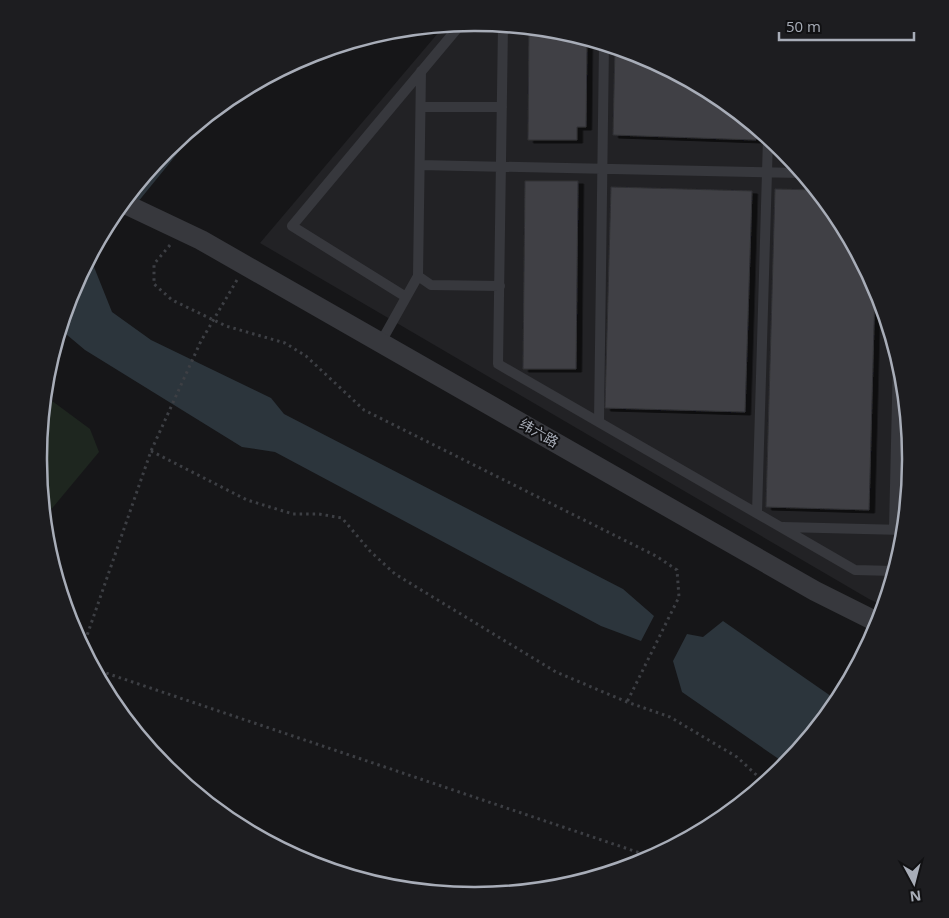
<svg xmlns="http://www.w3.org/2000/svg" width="949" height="918" viewBox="0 0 949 918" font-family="'Open Sans','Noto Sans SC',sans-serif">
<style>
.built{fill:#222225}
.green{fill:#1e261f}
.water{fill:#2c353c}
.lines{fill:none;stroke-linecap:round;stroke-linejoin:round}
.canal{stroke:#2c353c;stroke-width:19}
.building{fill:#404145;stroke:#303034;filter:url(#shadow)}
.path{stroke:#3d3f44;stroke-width:3;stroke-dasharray:2.5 4;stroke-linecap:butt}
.lane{stroke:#37383d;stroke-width:10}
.street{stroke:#37383d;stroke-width:20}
.labels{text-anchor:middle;stroke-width:4;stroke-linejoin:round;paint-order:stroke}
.street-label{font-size:14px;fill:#a8adb8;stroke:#111113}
.rim{fill:none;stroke:#a8adb8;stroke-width:2.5}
</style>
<defs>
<filter id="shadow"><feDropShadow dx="5.5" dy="3" stdDeviation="0" flood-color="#0009"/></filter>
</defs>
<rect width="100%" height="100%" fill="#161618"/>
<path class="built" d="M 475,23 L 560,31 L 642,56 L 717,96 L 783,151 L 838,217 L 878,292 L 903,374 L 911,459 L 903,544 L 884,606 L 869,599 L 260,243 L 444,26 Z"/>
<path class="green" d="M 44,395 L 90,429 L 99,452 L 44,518 L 38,459 Z"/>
<path class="water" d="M 90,257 L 112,312 L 151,340 L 271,398 L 284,414 L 623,589 L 654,616 L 641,641 L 601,626 L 275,452 L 242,447 L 85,350 L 60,329 L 71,292 Z
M 723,621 L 838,701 L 786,764 L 682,692 L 673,661 L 687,634 L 703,637 Z"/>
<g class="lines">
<path class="canal" d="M 133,193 L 172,145"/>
</g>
<path class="building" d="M 529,28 L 560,31 L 587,39 L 586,127 L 577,127 L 577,140 L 528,140 Z
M 615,48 L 642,56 L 717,96 L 757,129 L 756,140 L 613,135 Z
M 525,181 L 578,181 L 576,369 L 523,369 Z
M 611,187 L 752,191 L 745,412 L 605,408 Z
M 775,189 L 815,190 L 838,217 L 875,287 L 869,510 L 766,507 Z
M 903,381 L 911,459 L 906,511 L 900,511 Z"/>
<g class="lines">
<path class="path" d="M 170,245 L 154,264 L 154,284 L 172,300 L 226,326 L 285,343 L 306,356 L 364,410 L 656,556 L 677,570 L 679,597 L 627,702
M 151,451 L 247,500 L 293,514 L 319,514 L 342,518 L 370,551 L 395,574 L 556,672 L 627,702 L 670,717 L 737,757 L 765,783
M 83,647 L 151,451 L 201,341 L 237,280
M 94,669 L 652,857"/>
<path class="lane" d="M 503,25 L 498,364 L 855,570 L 894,571
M 421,107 L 502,107
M 420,165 L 802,173
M 418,276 L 431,285 L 500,286
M 406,297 L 292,226 L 461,24
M 381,342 L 418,276 L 421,71
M 599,422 L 604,44
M 757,513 L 768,138
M 783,527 L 904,530
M 894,529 L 898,358"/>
<path class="street" d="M 123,203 L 201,240 L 815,591 L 879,623"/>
</g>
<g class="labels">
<g class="street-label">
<text transform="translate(539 433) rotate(30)" y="5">纬六路</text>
</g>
</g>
<path d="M0 0H949V918H0ZM474 31H475A427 427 0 0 1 902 458V460A427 427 0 0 1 475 887H474A427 427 0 0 1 47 460V458A427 427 0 0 1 474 31Z" fill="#1d1d20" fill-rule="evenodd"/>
<path class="rim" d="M474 31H475A427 427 0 0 1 902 458V460A427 427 0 0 1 475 887H474A427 427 0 0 1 47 460V458A427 427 0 0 1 474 31Z"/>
<g transform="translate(914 883) rotate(173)" stroke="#111113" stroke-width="4" paint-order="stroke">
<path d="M0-4L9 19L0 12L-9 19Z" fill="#a8adb8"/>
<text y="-8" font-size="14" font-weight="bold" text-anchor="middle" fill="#a8adb8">N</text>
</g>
<path d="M779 32v8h135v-8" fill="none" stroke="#a8adb8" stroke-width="2.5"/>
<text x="786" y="32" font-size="15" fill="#a8adb8" stroke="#111113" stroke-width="4" paint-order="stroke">50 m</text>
</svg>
